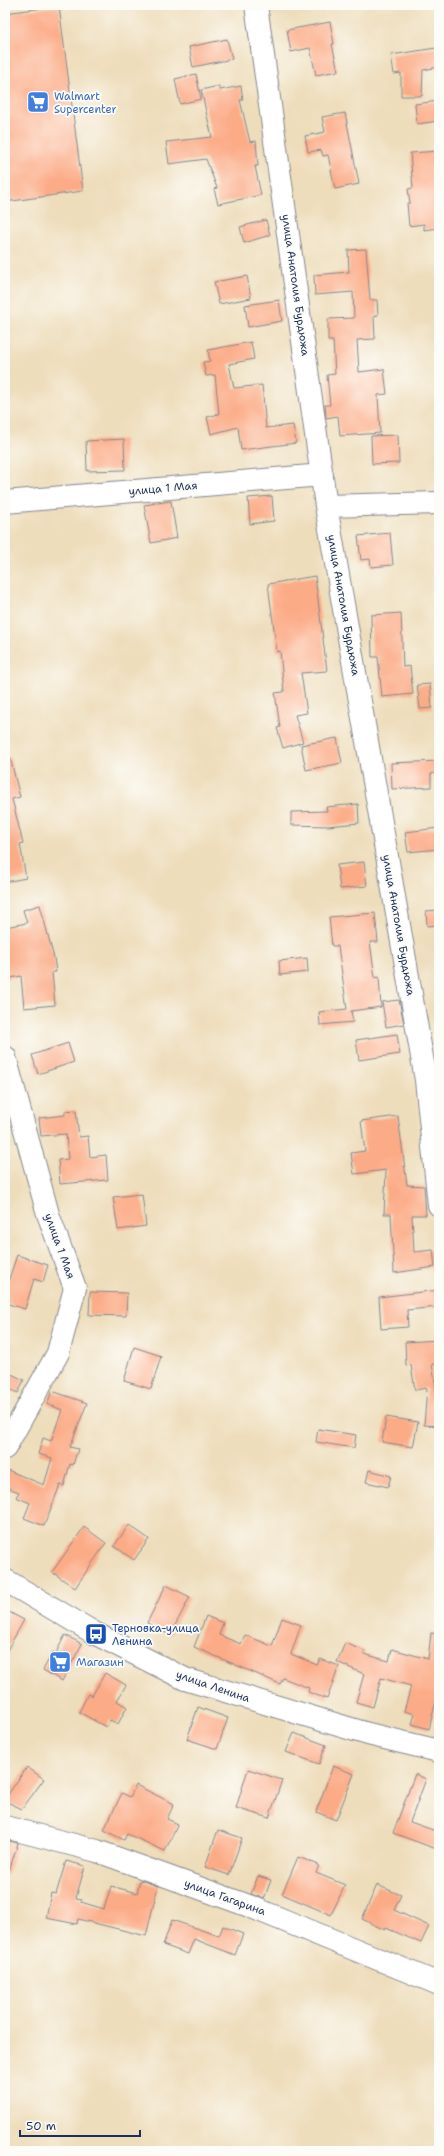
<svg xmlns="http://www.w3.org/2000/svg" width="444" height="2156" viewBox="0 0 444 2156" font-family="'Shantell Sans',sans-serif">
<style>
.building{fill:#fcab87}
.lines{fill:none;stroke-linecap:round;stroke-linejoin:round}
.minor-casing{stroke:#84868c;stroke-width:24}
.minor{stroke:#fff;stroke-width:22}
.labels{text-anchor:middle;stroke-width:3.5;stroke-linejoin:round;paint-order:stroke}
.shop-label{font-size:11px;fill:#366cbe;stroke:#fdfcf7;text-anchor:start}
.street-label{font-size:11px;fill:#1b2f5e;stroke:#fdfcf7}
.transit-label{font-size:11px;fill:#164399;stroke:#fdfcf7;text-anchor:start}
</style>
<rect width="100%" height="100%" fill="#fdfcf7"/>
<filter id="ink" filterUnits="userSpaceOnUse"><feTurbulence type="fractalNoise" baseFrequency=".025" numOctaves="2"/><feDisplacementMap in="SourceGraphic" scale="8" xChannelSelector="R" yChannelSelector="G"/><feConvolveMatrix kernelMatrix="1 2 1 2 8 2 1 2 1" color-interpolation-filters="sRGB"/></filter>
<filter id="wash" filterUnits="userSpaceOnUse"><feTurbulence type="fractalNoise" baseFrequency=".012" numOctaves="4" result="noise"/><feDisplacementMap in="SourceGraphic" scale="16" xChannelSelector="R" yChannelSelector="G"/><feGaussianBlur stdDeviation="0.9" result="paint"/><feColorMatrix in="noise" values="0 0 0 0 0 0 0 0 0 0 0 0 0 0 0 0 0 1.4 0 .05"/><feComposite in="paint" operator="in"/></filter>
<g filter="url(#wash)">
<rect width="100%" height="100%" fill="#edb"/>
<g id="blocks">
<path class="building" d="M 59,6 L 83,191 L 5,202 L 5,13 Z
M 330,22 L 334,44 L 332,44 L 338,71 L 316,75 L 310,48 L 291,52 L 287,30 Z
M 227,39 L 232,59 L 193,67 L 189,47 Z
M 436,48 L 439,67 L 423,70 L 422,96 L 401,96 L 401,73 L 394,74 L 391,55 Z
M 196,74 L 201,99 L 180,104 L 175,79 Z
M 219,86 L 220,90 L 241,86 L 243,100 L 240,100 L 250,142 L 256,141 L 258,166 L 255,166 L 261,195 L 218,204 L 214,189 L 217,188 L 206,159 L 169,164 L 166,142 L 212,137 L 201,90 Z
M 439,101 L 439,121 L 417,124 L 415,104 Z
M 345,113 L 359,184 L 335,189 L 328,155 L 323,156 L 321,150 L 308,152 L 305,136 L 325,132 L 322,117 Z
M 439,151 L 439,228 L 424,230 L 424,224 L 409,226 L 407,203 L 410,203 L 408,189 L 413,188 L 410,153 Z
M 266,220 L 270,235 L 244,243 L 240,227 Z
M 366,249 L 370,300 L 377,300 L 378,315 L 374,316 L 375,339 L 357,340 L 359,372 L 384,369 L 387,394 L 378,395 L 380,433 L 340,436 L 338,416 L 326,418 L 325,405 L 330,405 L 327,375 L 335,374 L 333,341 L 328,341 L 328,319 L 354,318 L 353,292 L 315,295 L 314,275 L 349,272 L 348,250 Z
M 247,276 L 251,298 L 219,304 L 214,282 Z
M 279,300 L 282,321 L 248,327 L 245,305 Z
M 251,342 L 254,359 L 229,364 L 234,388 L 262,385 L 266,428 L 293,425 L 296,443 L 241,450 L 238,427 L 211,434 L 207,417 L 219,414 L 215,375 L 206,376 L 203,362 L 210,361 L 208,350 Z
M 398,435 L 399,463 L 372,464 L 371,436 Z
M 124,439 L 125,470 L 87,471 L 86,441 Z
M 272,496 L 274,521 L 250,524 L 248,498 Z
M 171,501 L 177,538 L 151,543 L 144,505 Z
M 390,533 L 393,565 L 371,567 L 370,559 L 361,560 L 358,536 Z
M 315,576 L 327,671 L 301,673 L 307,713 L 295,715 L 303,742 L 283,748 L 277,728 L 280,727 L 275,693 L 284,692 L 280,651 L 277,652 L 268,584 Z
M 401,613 L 403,667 L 410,666 L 413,694 L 382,697 L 378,657 L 372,657 L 371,615 Z
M 430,684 L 432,708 L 420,709 L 417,685 Z
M 337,738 L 342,763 L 306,770 L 301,745 Z
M 5,757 L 10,757 L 20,797 L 12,799 L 23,843 L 20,844 L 26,878 L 5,882 Z
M 439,761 L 439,772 L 431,774 L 431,787 L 392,789 L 391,763 Z
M 358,804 L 359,823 L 328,826 L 291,825 L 291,812 L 327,811 L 326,807 Z
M 439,828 L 439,849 L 408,852 L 405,832 Z
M 364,862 L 367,886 L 340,889 L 337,865 Z
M 40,905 L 54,958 L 56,972 L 52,972 L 55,1005 L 24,1008 L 21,976 L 5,979 L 5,927 L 27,923 L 23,910 Z
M 439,910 L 439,925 L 427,926 L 426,911 Z
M 375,913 L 378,942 L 370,942 L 375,978 L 379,977 L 381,1007 L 351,1011 L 353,1022 L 320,1025 L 319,1012 L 347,1009 L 338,946 L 332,946 L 329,917 Z
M 307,958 L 308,972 L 280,975 L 279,961 Z
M 399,1000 L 404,1024 L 386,1027 L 382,1002 Z
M 397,1034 L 400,1054 L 359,1060 L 356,1040 Z
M 68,1043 L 74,1062 L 38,1074 L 32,1055 Z
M 76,1110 L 79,1137 L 88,1136 L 90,1157 L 106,1155 L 108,1180 L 60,1184 L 58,1160 L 68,1159 L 66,1134 L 41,1136 L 39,1118 L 65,1115 L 65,1111 Z
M 398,1116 L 407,1185 L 424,1186 L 426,1215 L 412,1215 L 414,1252 L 433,1250 L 435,1267 L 394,1273 L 391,1214 L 384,1214 L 386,1170 L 354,1174 L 351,1153 L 365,1151 L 361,1121 Z
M 142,1194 L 146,1226 L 118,1230 L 113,1197 Z
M 17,1255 L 48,1265 L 43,1282 L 34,1279 L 25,1309 L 5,1303 L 5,1291 Z
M 439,1290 L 439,1307 L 407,1310 L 408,1327 L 381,1329 L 379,1297 Z
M 90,1292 L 127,1293 L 126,1316 L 89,1315 Z
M 439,1340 L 439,1364 L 432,1364 L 439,1404 L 439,1426 L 424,1425 L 427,1388 L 415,1390 L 411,1365 L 406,1366 L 405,1342 Z
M 134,1347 L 161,1356 L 151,1389 L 124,1381 Z
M 5,1371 L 24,1380 L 18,1393 L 5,1387 Z
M 52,1391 L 87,1403 L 70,1447 L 78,1449 L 73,1465 L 70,1464 L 64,1486 L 60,1485 L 44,1526 L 24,1518 L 30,1503 L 16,1497 L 19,1492 L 5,1487 L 5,1469 L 44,1485 L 52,1458 L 38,1454 L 43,1438 L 51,1441 L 62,1410 L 47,1404 Z
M 386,1417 L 418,1422 L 413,1447 L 382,1442 Z
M 318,1429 L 356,1435 L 354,1448 L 316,1442 Z
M 369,1470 L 391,1476 L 388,1487 L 366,1482 Z
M 129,1525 L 149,1539 L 134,1560 L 114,1546 Z
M 84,1527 L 106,1543 L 75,1588 L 52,1572 Z
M 166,1585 L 190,1597 L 170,1635 L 147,1623 Z
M 9,1612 L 24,1620 L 5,1654 L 5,1620 Z
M 206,1616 L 223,1623 L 219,1635 L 241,1644 L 245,1635 L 272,1646 L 282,1618 L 301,1625 L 291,1654 L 317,1665 L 320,1659 L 339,1666 L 327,1699 L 308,1692 L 309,1688 L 283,1678 L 280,1684 L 194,1647 Z
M 431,1633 L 439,1634 L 439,1689 L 429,1729 L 412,1724 L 415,1714 L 404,1711 L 411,1686 L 381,1678 L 373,1707 L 356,1702 L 364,1674 L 337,1662 L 345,1643 L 365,1651 L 364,1654 L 389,1661 L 392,1649 L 428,1659 Z
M 65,1635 L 82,1644 L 62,1681 L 43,1670 L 53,1652 L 56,1653 Z
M 105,1673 L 126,1685 L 117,1701 L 127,1707 L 118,1724 L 110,1720 L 106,1727 L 79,1712 L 88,1694 L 92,1696 Z
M 198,1707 L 228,1718 L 217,1749 L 187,1739 Z
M 294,1733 L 326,1745 L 319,1764 L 286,1752 Z
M 333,1766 L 354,1774 L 336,1820 L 316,1812 Z
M 27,1767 L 44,1779 L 22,1809 L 5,1801 L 5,1799 Z
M 248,1769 L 282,1780 L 269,1818 L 236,1808 Z
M 415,1774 L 426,1779 L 410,1822 L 439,1832 L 439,1850 L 393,1833 Z
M 136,1785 L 174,1804 L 167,1819 L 178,1824 L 165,1851 L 127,1834 L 124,1840 L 104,1830 L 122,1793 L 130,1797 Z
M 218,1830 L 242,1838 L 229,1875 L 205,1867 Z
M 5,1840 L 18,1843 L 8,1874 L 5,1874 Z
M 298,1857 L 319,1865 L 316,1873 L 345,1885 L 331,1915 L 282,1894 Z
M 66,1861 L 85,1866 L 76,1898 L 82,1899 L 81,1902 L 104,1909 L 111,1886 L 137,1893 L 140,1880 L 158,1886 L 146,1936 L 78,1919 L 77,1924 L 46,1918 L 51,1893 L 56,1894 Z
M 258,1876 L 271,1880 L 264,1899 L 251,1894 Z
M 377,1885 L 401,1895 L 394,1910 L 429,1926 L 421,1943 L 386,1928 L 385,1930 L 362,1919 Z
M 172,1920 L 219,1936 L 223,1926 L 243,1934 L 235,1955 L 194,1939 L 188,1954 L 163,1945 Z"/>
</g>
</g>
<g filter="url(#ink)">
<use href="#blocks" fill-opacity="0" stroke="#84868c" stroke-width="1"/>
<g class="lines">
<g class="minor-casing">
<path id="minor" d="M 256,5 L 326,506 L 426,1080 L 439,1205
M 5,502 L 322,475
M 326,506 L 439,503
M 5,1057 L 48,1214 L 75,1288 L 58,1353 L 5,1448
M 5,1580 L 96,1634 L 185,1679 L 368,1734 L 439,1751
M 5,1827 L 97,1851 L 249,1906 L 439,1984"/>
</g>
<use href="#minor" class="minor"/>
</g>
</g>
<defs>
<g id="supermarket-square" transform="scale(1.15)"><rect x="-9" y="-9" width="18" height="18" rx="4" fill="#3f7fe0" stroke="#fdfcf7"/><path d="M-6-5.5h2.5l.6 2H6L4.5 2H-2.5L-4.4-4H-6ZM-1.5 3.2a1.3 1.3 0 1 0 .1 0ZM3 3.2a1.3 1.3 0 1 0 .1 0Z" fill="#fff"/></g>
<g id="bus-square" transform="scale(1.15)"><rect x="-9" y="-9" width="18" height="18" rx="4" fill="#1a4fb4" stroke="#fdfcf7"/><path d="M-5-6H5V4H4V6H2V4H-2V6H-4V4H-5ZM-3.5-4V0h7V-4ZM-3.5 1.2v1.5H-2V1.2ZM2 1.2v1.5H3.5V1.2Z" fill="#fff"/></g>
</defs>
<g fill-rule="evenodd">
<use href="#supermarket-square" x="38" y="102"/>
<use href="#bus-square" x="96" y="1634"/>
<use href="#supermarket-square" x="60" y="1662"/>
</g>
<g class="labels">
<g class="shop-label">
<text x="54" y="100">Walmart<tspan x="54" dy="13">Supercenter</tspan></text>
<text x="76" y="1666">Магазин</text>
</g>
<g class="street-label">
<text transform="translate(296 285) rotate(82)" y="4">улица Анатолия Бурдюжа</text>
<text transform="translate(163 488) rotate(-5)" y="4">улица 1 Мая</text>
<text transform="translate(344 605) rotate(80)" y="4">улица Анатолия Бурдюжа</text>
<text transform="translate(399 925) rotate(80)" y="4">улица Анатолия Бурдюжа</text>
<text transform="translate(60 1246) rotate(70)" y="4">улица 1 Мая</text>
<text transform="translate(213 1686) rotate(19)" y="4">улица Ленина</text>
<text transform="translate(225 1897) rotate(20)" y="4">улица Гагарина</text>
</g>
<g class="transit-label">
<text x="112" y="1632">Терновка-улица<tspan x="112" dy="13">Ленина</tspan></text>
</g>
</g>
<rect width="444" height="2156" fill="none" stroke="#fdfcf7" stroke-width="20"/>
<path d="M20 2130v6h120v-6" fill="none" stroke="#1b2f5e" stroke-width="2"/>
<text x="26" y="2130" font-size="12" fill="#1b2f5e" stroke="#fdfcf7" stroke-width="3" paint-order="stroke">50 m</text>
</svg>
